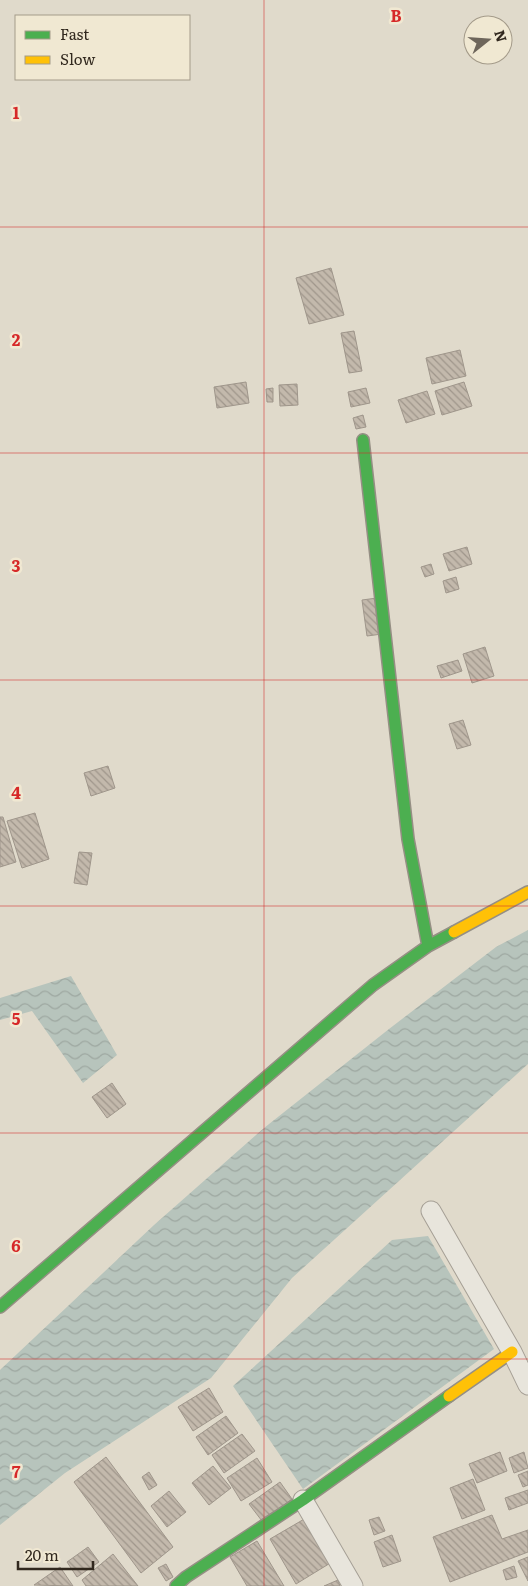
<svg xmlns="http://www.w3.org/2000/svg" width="528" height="1586" viewBox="0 0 528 1586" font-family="Literata,serif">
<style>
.water{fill:url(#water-waves)}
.building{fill:url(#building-back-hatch);stroke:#9f968b}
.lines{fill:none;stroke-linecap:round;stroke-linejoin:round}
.street-casing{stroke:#a59f95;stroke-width:21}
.fast-casing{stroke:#958f84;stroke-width:14}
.slow-casing{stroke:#958f84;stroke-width:14}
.street{stroke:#e8e5dc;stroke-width:19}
.fast{stroke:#4caf50;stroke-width:11}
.slow{stroke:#ffc107;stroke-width:11}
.grid{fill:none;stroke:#d62828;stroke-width:1;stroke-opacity:0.55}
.grid-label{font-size:16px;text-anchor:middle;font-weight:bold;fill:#d62828;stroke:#f0e8d2;stroke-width:5;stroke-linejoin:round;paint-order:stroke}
</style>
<defs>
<pattern id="water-waves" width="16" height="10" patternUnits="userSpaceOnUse" patternTransform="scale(1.25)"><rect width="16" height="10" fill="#b7c4bc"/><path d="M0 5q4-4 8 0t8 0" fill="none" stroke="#9ea8a1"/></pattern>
<pattern id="building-back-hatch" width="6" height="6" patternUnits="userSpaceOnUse" patternTransform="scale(1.25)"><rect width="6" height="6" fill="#c3b9ac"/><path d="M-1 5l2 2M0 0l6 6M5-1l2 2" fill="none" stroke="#9f968b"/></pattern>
</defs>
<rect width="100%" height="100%" fill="#e0dacb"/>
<path class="water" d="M 528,930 L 528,1064 L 292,1278 L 211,1378 L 65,1473 L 0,1525 L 0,1370 L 154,1225 L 264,1128 L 389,1029 L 496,947 Z
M 71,976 L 117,1055 L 83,1083 L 32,1011 L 0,1020 L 0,998 Z
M 428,1236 L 494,1349 L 303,1489 L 233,1386 L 392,1240 Z"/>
<path class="building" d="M 331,268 L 344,315 L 309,324 L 296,278 Z
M 354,331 L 362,371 L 349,373 L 341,333 Z
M 460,350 L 466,376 L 432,384 L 426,358 Z
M 246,382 L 249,403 L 217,408 L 214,387 Z
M 464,382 L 472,406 L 442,415 L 435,391 Z
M 297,384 L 298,405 L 280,406 L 279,385 Z
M 273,388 L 273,402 L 267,402 L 266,389 Z
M 366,388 L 370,403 L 351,407 L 348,392 Z
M 427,391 L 435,414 L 406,423 L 398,400 Z
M 363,415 L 366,427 L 356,429 L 353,418 Z
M 467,547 L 472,564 L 449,571 L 443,554 Z
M 431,564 L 434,574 L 425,577 L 421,567 Z
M 456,577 L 459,589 L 446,593 L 443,581 Z
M 377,598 L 382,634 L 367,636 L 362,600 Z
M 485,647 L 494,676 L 472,683 L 463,654 Z
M 458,660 L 462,671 L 441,678 L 437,666 Z
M 463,720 L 471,745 L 457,749 L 449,724 Z
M 108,766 L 115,788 L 91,796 L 84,773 Z
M 35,813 L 49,859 L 22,868 L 7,821 Z
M 0,817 L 3,817 L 16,862 L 0,867 Z
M 79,852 L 92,853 L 87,885 L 74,883 Z
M 112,1083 L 126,1104 L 107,1118 L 92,1097 Z
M 209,1388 L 223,1412 L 193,1431 L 178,1407 Z
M 226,1416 L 238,1433 L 208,1455 L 196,1437 Z
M 242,1434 L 255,1451 L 224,1473 L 212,1455 Z
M 500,1452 L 507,1471 L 477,1483 L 469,1464 Z
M 524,1452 L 528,1468 L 514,1473 L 509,1458 Z
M 106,1457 L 173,1547 L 141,1573 L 74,1482 Z
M 257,1458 L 272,1482 L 241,1501 L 227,1478 Z
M 213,1466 L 231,1488 L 209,1505 L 192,1483 Z
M 528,1471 L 528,1485 L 523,1487 L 518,1475 Z
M 149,1472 L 157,1485 L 149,1490 L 142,1477 Z
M 473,1479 L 485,1510 L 462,1519 L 450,1488 Z
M 280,1482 L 292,1499 L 262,1521 L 249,1504 Z
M 528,1490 L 528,1503 L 509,1510 L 505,1498 Z
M 169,1491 L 186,1512 L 167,1527 L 151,1506 Z
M 492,1515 L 502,1539 L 528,1530 L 528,1552 L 450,1582 L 433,1537 Z
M 379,1517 L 385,1531 L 374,1535 L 369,1520 Z
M 306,1518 L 332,1562 L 296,1584 L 270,1539 Z
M 392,1535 L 401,1561 L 383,1567 L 374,1542 Z
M 257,1541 L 284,1586 L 247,1586 L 230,1557 Z
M 88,1547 L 99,1562 L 77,1577 L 67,1562 Z
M 113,1554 L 138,1586 L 86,1586 L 82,1580 Z
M 528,1557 L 528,1581 L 518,1561 Z
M 166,1564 L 173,1577 L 166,1581 L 158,1568 Z
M 514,1566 L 517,1577 L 506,1580 L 503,1570 Z
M 60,1567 L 73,1586 L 34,1585 Z
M 338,1580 L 340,1586 L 324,1586 Z"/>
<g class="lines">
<g class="street-casing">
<path id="street" d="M 431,1211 L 512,1352 L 528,1385
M 303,1500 L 353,1586"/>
</g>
<g class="fast-casing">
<path id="fast" d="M 363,440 L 408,839 L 428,946
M 0,1307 L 373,985 L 428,946 L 454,932
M 176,1586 L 186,1577 L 303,1500 L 449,1396"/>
</g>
<g class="slow-casing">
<path id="slow" d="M 454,932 L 528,892
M 449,1396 L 512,1352"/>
</g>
<use href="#street" class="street"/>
<use href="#fast" class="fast"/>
<use href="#slow" class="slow"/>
</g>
<path class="grid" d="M 264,0 L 264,1586M 0,227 L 528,227M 0,453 L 528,453M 0,680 L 528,680M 0,906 L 528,906M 0,1133 L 528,1133M 0,1359 L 528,1359"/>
<g class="grid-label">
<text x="396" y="22">B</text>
<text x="16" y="119">1</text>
<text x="16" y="346">2</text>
<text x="16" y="572">3</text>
<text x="16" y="799">4</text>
<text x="16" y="1025">5</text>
<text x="16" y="1252">6</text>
<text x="16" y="1478">7</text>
</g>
<rect x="15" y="15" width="175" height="65" fill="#f0e8d2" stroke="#a49b8a"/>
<rect x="25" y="31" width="25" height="8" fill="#4caf50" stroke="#a49b8a"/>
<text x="60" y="40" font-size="15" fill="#31281e">Fast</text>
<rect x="25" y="56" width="25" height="8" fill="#ffc107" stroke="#a49b8a"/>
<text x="60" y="65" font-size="15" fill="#31281e">Slow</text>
<g transform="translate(488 40) rotate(73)"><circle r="24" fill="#f0e8d2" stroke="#a49b8a"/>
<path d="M0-4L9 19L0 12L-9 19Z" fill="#6e665b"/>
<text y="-8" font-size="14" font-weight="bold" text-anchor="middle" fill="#31281e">N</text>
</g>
<path d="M18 1561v8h75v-8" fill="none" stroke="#31281e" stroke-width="2.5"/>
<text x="25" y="1561" font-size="15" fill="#31281e" stroke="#f0e8d2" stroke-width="4" paint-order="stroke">20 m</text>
</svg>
